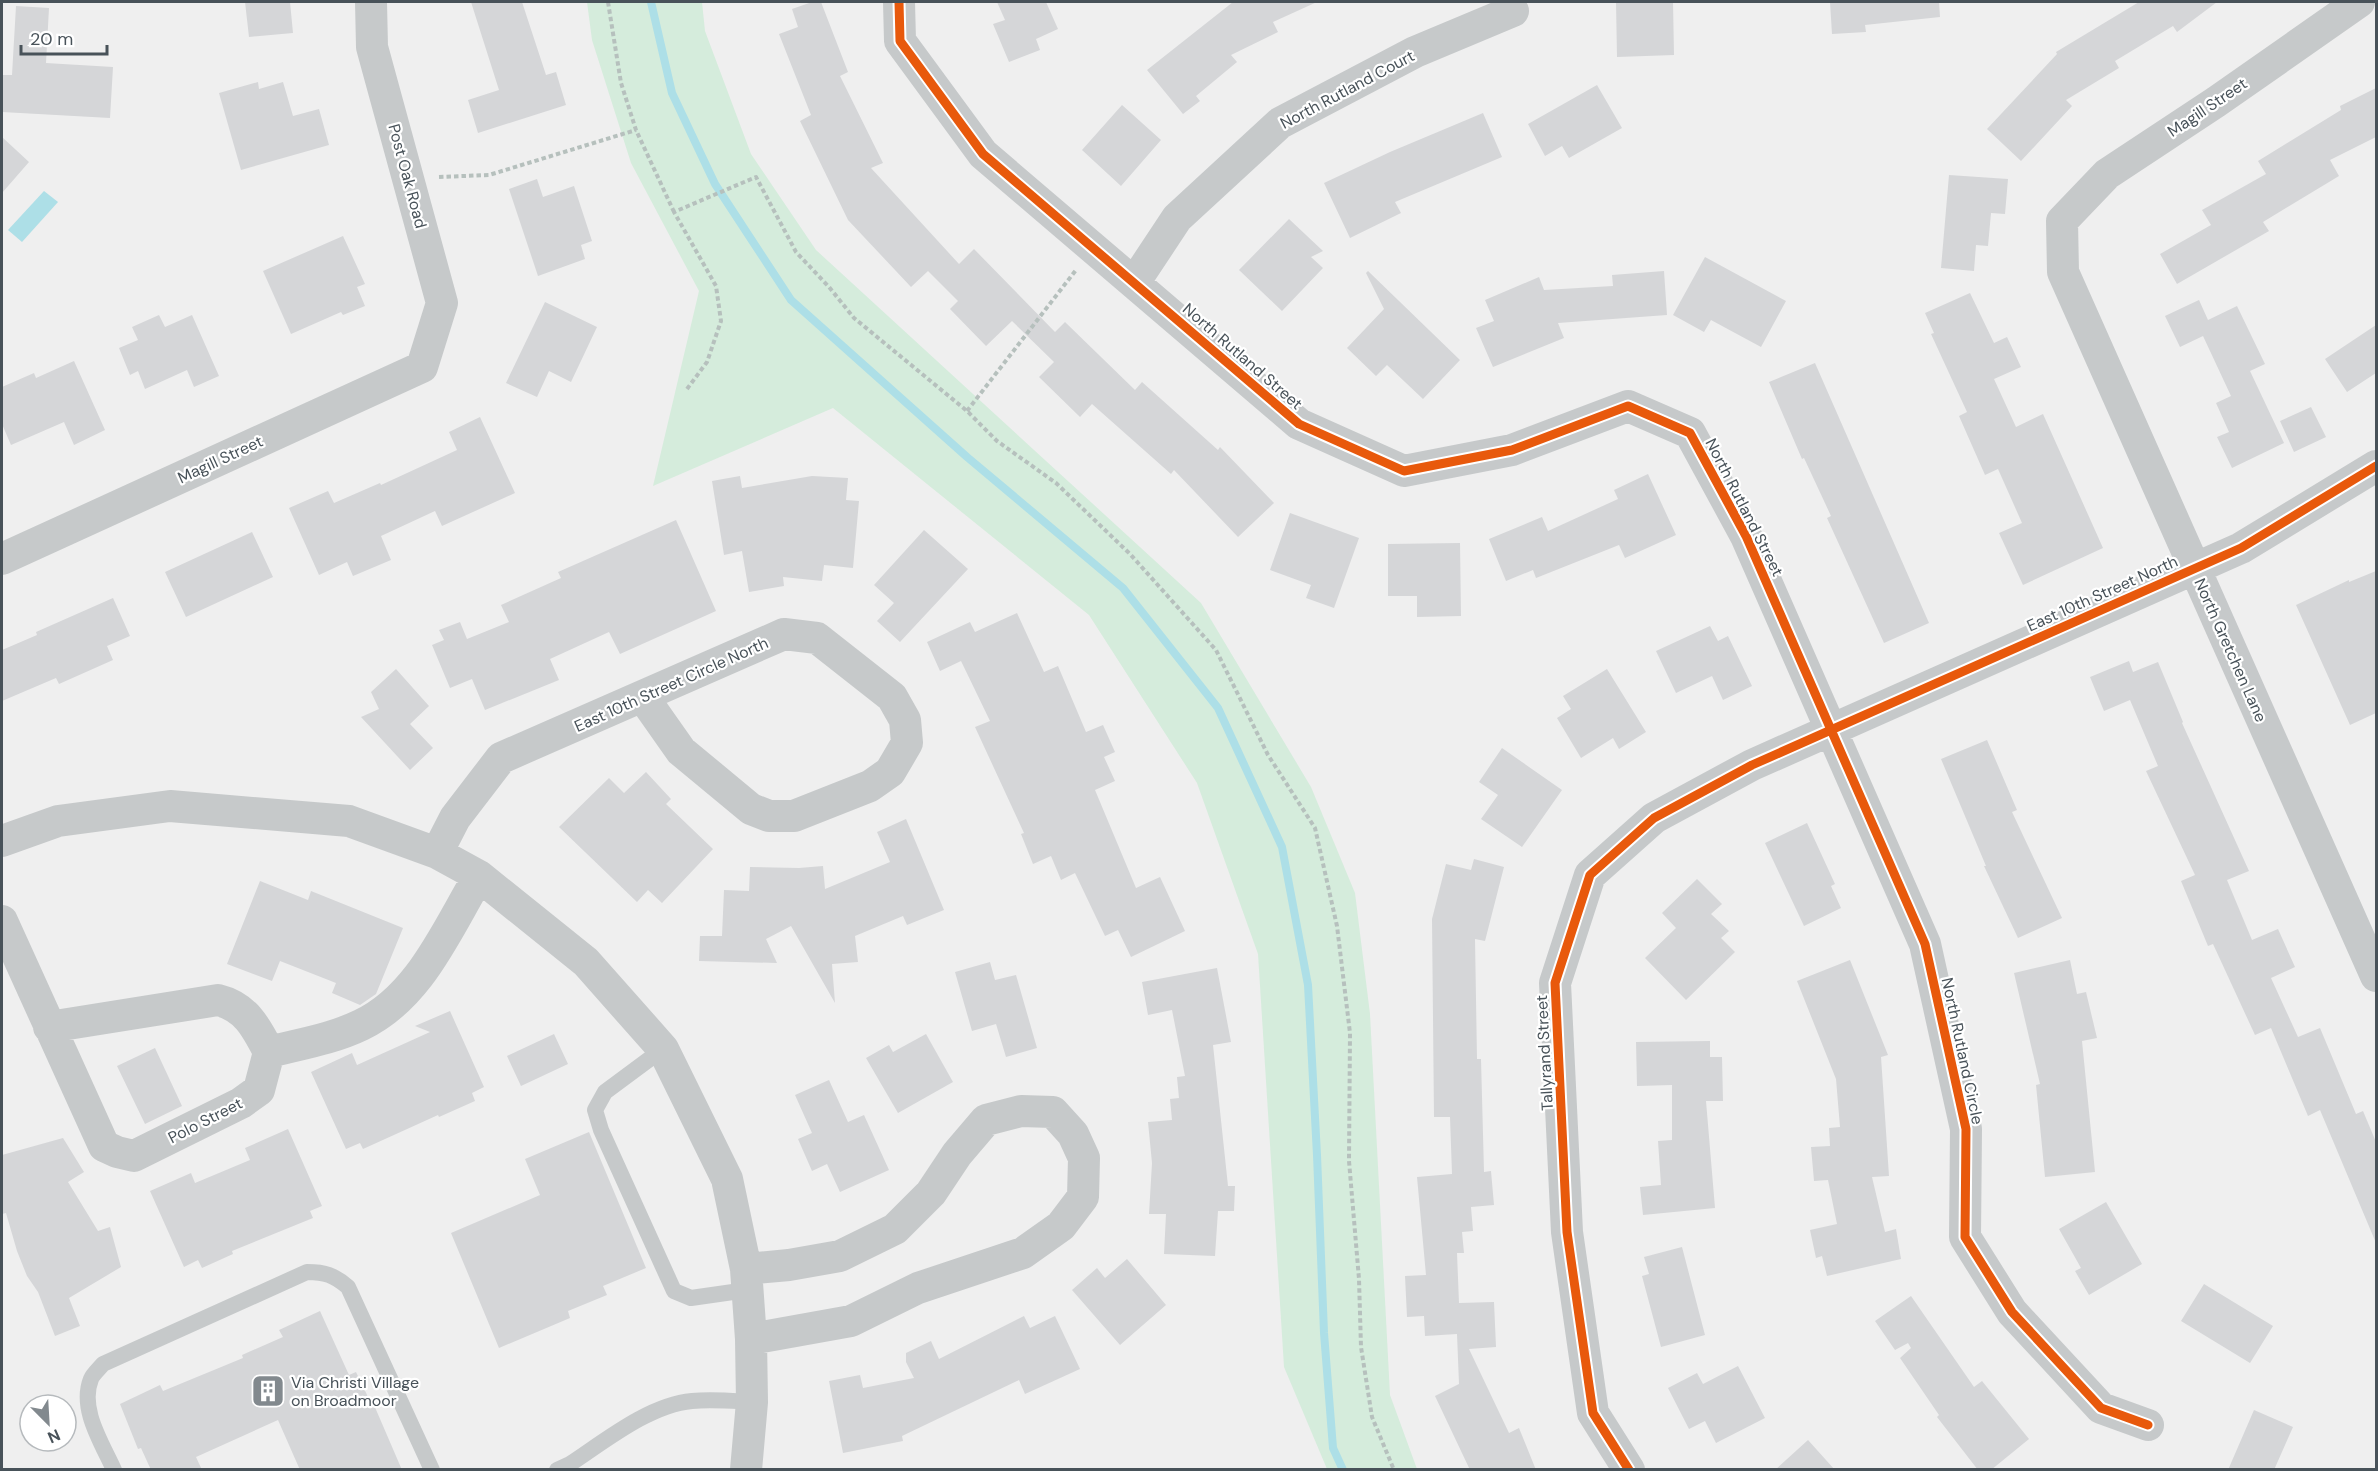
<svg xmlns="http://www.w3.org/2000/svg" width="2378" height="1471" viewBox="0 0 2378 1471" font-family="'DM Sans',sans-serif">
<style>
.green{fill:#d5ecdc}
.water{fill:#addfe7}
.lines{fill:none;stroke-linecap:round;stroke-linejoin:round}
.stream{stroke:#addfe7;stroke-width:8}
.building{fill:#d5d6d8}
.path{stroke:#b6c0bd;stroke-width:4;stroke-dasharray:4.5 3;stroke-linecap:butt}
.lane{stroke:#c6c9ca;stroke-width:16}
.street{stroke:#c6c9ca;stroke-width:32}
.cycleway-casing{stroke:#fff;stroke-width:13}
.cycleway{stroke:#e8590c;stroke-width:9}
.labels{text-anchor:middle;stroke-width:4.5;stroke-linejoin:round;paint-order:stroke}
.street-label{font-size:16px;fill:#485259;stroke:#fff}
.poi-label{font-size:16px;fill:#485259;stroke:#fff;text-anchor:start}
</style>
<rect width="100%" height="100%" fill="#efefef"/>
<path class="green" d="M 587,2 L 702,2 L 705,31 L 751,154 L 816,250 L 1201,603 L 1311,787 L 1355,893 L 1370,1014 L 1390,1395 L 1417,1469 L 1327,1469 L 1284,1367 L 1258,954 L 1197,783 L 1089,615 L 833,408 L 653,486 L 699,291 L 631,163 L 592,40 Z"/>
<path class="water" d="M 44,191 L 58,202 L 22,242 L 8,230 Z"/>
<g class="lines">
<path class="stream" d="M 651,2 L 672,93 L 715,184 L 791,300 L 967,457 L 1123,588 L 1218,708 L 1282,847 L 1308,985 L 1317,1155 L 1324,1333 L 1333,1448 L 1343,1470"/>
</g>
<path class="building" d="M 245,2 L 290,2 L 293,33 L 249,37 Z
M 471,2 L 522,2 L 546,75 L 556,72 L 566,105 L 478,133 L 468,100 L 499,90 Z
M 812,2 L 821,2 L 848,72 L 840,76 L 883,163 L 871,168 L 959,264 L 974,249 L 1055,332 L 1065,322 L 1135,390 L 1142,382 L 1218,450 L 1220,447 L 1274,503 L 1238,537 L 1174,470 L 1171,474 L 1092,404 L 1080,417 L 1039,377 L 1054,362 L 1012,321 L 986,346 L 950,309 L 958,301 L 928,271 L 911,287 L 848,220 L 800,121 L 811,115 L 779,34 L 798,27 L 792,9 Z
M 997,2 L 1046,2 L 1058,29 L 1036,39 L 1040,50 L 1009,62 L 993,24 L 1005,20 Z
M 1233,2 L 1317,2 L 1273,22 L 1278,32 L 1231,55 L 1237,62 L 1196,96 L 1200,101 L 1183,114 L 1147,70 Z
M 1616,2 L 1673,2 L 1674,55 L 1617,57 Z
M 1830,2 L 1939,2 L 1940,17 L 1865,25 L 1866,32 L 1832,34 Z
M 2139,2 L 2217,2 L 2177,32 L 2173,26 L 2115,61 L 2119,68 L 2066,100 L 2072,106 L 2021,161 L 1987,129 L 2057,54 L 2056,52 Z
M 16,6 L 49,8 L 46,63 L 113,67 L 110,118 L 2,112 L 2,75 L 12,75 Z
M 258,82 L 259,89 L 283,82 L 293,116 L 319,109 L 329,145 L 241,170 L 219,93 Z
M 1597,85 L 1622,128 L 1569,158 L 1562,146 L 1545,156 L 1528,124 Z
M 2376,88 L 2376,137 L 2330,160 L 2339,176 L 2263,222 L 2269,231 L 2177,284 L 2160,254 L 2211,225 L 2202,210 L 2266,174 L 2258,161 L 2341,110 L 2340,106 Z
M 1122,105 L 1161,140 L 1121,186 L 1082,150 Z
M 1483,113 L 1502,157 L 1395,202 L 1401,213 L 1350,238 L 1324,183 L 1390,152 Z
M 2,137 L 29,162 L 2,193 Z
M 1949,175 L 2008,179 L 2005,214 L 1991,213 L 1988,246 L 1976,245 L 1974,271 L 1941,268 Z
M 537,179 L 543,197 L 574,186 L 592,241 L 581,245 L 585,259 L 538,276 L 509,189 Z
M 1289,219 L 1323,251 L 1311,257 L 1323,268 L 1282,311 L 1239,270 Z
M 343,236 L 365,284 L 357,287 L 365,306 L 343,315 L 341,312 L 291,334 L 263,271 Z
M 1705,257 L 1786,301 L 1761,347 L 1711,320 L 1704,332 L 1673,315 Z
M 1368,271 L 1460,360 L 1423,399 L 1387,365 L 1376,376 L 1347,348 L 1384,309 L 1366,273 Z
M 1664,271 L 1667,315 L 1558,323 L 1564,338 L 1493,367 L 1476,328 L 1494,321 L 1485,300 L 1539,277 L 1544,290 L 1613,286 L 1612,275 Z
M 1970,293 L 1994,343 L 2007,337 L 2021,367 L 1994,379 L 2016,427 L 2043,414 L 2103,548 L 2023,585 L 1999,533 L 2022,523 L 1998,469 L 1985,475 L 1959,416 L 1967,412 L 1931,334 L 1934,333 L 1925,313 Z
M 2199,300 L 2208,320 L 2237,306 L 2265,364 L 2250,371 L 2284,443 L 2232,468 L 2217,437 L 2229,432 L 2216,403 L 2231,396 L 2203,336 L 2180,347 L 2165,316 Z
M 545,302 L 597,327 L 571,382 L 549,371 L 537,397 L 506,383 Z
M 159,315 L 165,327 L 192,315 L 219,376 L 194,387 L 187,370 L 145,389 L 138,371 L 130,375 L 119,348 L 138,340 L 132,327 Z
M 2376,325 L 2376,373 L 2347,392 L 2325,359 Z
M 74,361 L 105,430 L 74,445 L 64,422 L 11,445 L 2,424 L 2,387 L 34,373 L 36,378 Z
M 1815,363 L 1929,623 L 1884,643 L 1827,518 L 1831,516 L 1804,458 L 1802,459 L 1769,382 Z
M 2311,407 L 2326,437 L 2294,452 L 2280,421 Z
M 480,417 L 515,493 L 442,526 L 435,511 L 381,536 L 391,560 L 353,576 L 347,562 L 319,575 L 289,508 L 328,491 L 334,503 L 380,483 L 381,485 L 457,450 L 449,432 Z
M 1648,474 L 1676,535 L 1625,558 L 1619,545 L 1536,578 L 1533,570 L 1506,581 L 1489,539 L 1542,517 L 1548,531 L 1618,499 L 1614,490 Z
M 740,476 L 742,488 L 812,476 L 848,478 L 846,500 L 859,501 L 853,568 L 824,565 L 822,581 L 783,577 L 784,586 L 749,592 L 742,551 L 724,555 L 712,481 Z
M 1290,513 L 1359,538 L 1334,608 L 1306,598 L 1311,585 L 1270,570 Z
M 676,520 L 716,611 L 620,654 L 609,632 L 550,659 L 559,680 L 485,710 L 472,679 L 450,688 L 432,645 L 444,640 L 439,630 L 460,622 L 467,639 L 509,622 L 501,605 L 561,578 L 558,572 Z
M 924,530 L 968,569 L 900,642 L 877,621 L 894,603 L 874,585 Z
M 252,532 L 273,577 L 186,617 L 165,572 Z
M 1460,543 L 1461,616 L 1417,617 L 1417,596 L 1388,596 L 1388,544 Z
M 2376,571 L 2376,713 L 2350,725 L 2296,605 L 2349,580 L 2349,582 Z
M 113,598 L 130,636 L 107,646 L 113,660 L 59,684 L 56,678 L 2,701 L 2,650 L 37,635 L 36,632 Z
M 1017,613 L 1044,672 L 1058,666 L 1086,732 L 1103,725 L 1115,752 L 1104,757 L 1115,781 L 1095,790 L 1136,888 L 1160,877 L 1185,931 L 1131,957 L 1118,930 L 1105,936 L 1075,873 L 1061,880 L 1051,856 L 1033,864 L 1021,834 L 1024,833 L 975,727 L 990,721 L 961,661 L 940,671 L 927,642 L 970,622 L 975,632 Z
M 1710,626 L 1718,641 L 1728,636 L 1752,686 L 1723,700 L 1712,676 L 1676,693 L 1656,651 Z
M 2129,661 L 2133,672 L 2158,662 L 2183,722 L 2182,723 L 2249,871 L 2227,880 L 2252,940 L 2278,929 L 2295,967 L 2271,978 L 2298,1037 L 2320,1028 L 2356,1114 L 2363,1111 L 2376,1142 L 2376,1243 L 2320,1110 L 2308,1116 L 2271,1028 L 2255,1035 L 2213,944 L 2208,946 L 2181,881 L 2195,875 L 2146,771 L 2158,766 L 2130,700 L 2104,711 L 2090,677 Z
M 396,669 L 429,706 L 410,724 L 433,748 L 410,770 L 361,717 L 379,709 L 371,692 Z
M 1607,669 L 1646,732 L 1619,749 L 1613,738 L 1581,758 L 1557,718 L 1571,709 L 1563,696 Z
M 1987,740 L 2017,810 L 2012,812 L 2062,918 L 2018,938 L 1984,866 L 1986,866 L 1941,759 Z
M 1502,748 L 1562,790 L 1522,847 L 1481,819 L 1498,795 L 1479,782 Z
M 646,772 L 671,799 L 666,804 L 713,849 L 662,903 L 648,890 L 637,902 L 559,827 L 609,778 L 624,793 Z
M 906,819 L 944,910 L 907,925 L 903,916 L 855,936 L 858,962 L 832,964 L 835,1003 L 791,926 L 766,939 L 777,963 L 699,961 L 700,936 L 722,936 L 724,890 L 749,891 L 750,867 L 799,868 L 823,866 L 825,889 L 890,862 L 877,832 Z
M 1807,823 L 1835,884 L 1831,886 L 1841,908 L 1804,926 L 1765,843 Z
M 1474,859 L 1504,867 L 1485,941 L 1475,939 L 1477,1059 L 1481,1059 L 1484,1172 L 1491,1171 L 1494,1205 L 1471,1207 L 1473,1231 L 1462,1232 L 1464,1253 L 1457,1253 L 1459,1303 L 1494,1302 L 1496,1347 L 1469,1349 L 1509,1433 L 1519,1428 L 1536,1470 L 1470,1470 L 1435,1396 L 1459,1384 L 1457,1334 L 1425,1336 L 1424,1316 L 1407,1317 L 1405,1276 L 1426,1275 L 1417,1177 L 1452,1174 L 1450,1117 L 1434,1117 L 1432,919 L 1446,864 L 1471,870 Z
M 1697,879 L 1722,904 L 1711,914 L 1729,931 L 1721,938 L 1735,952 L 1686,1000 L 1645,958 L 1676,928 L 1662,913 Z
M 260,881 L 308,900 L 311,891 L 403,928 L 376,994 L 360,1005 L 332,993 L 336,983 L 280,961 L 272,981 L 227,964 Z
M 1850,960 L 1888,1055 L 1881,1057 L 1889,1176 L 1872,1177 L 1885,1232 L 1896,1229 L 1901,1259 L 1827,1276 L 1822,1256 L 1816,1258 L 1810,1230 L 1837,1224 L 1828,1180 L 1814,1181 L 1811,1147 L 1830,1146 L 1829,1128 L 1840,1127 L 1836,1079 L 1797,981 Z
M 2070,960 L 2077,994 L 2086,992 L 2097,1038 L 2082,1041 L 2095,1172 L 2045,1177 L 2036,1085 L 2040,1084 L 2014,973 Z
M 990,962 L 995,980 L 1016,975 L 1037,1048 L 1006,1057 L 996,1024 L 972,1031 L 955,972 Z
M 1217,968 L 1231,1042 L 1213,1045 L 1228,1186 L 1235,1186 L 1234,1211 L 1218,1211 L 1215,1256 L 1164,1254 L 1166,1214 L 1149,1214 L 1152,1163 L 1148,1122 L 1172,1120 L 1170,1099 L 1179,1098 L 1177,1077 L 1185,1076 L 1172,1010 L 1148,1015 L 1142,982 Z
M 450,1011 L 484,1087 L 472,1093 L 475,1101 L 439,1117 L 438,1115 L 363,1149 L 360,1143 L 346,1149 L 311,1072 L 352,1053 L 357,1065 L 430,1032 L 415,1026 Z
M 554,1034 L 568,1064 L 521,1086 L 507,1056 Z
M 926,1034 L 953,1082 L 898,1113 L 866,1058 L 889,1045 L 893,1052 Z
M 1710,1041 L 1710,1057 L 1722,1057 L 1723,1101 L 1706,1101 L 1715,1208 L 1643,1215 L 1640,1187 L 1661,1185 L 1658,1141 L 1672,1140 L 1672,1085 L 1637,1086 L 1636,1042 Z
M 155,1048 L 182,1106 L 145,1124 L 117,1066 Z
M 829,1080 L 848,1122 L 864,1115 L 889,1170 L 840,1192 L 827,1164 L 812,1171 L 798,1139 L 812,1133 L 795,1095 Z
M 288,1129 L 322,1206 L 310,1211 L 313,1218 L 232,1251 L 233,1254 L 202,1268 L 198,1260 L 184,1267 L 150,1191 L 191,1173 L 195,1183 L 250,1160 L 245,1148 Z
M 589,1132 L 646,1268 L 603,1286 L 607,1295 L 568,1311 L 570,1318 L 499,1348 L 451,1233 L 540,1195 L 525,1159 Z
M 63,1138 L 84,1172 L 68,1182 L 98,1231 L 110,1227 L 121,1267 L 69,1298 L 80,1326 L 55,1336 L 38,1292 L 27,1276 L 17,1251 L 6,1213 L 2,1214 L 2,1155 Z
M 2106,1202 L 2142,1264 L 2089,1295 L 2075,1271 L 2081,1268 L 2059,1229 Z
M 1682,1247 L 1705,1335 L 1661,1347 L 1642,1276 L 1649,1274 L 1644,1257 Z
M 1127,1259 L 1166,1305 L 1120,1345 L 1072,1290 L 1097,1268 L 1105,1278 Z
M 2204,1284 L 2273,1326 L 2250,1363 L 2181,1321 Z
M 1911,1296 L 1974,1387 L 1982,1381 L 2029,1439 L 1991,1470 L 1978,1470 L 1937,1417 L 1939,1415 L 1900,1358 L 1911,1348 L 1908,1343 L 1895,1350 L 1875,1321 Z
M 320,1311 L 349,1375 L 356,1372 L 369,1399 L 371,1398 L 402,1470 L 300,1470 L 278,1420 L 196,1457 L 202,1470 L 151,1470 L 141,1448 L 138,1449 L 120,1404 L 160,1385 L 163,1391 L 243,1358 L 242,1355 L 283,1337 L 279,1330 Z
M 1024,1316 L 1030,1328 L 1055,1316 L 1080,1369 L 1025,1394 L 1019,1380 L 902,1436 L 903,1441 L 843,1453 L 829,1381 L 860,1375 L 863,1388 L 914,1378 L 906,1362 L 906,1353 L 931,1341 L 939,1359 Z
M 1738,1366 L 1765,1418 L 1716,1443 L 1705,1421 L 1689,1429 L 1668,1388 L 1697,1373 L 1703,1384 Z
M 2254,1410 L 2293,1427 L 2274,1470 L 2228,1470 Z
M 1808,1440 L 1835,1470 L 1775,1470 Z"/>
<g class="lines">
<path class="path" d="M 608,2 L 621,83 L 636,130 L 674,212
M 439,177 L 489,175 L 636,130
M 687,389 L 707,362 L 721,321 L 716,286 L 674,212 L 756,177 L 796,252 L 829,287 L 854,318 L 967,411 L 997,441 L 1056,483 L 1130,554 L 1216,650 L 1268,755 L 1315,828 L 1337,926 L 1350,1033 L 1349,1161 L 1359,1279 L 1361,1347 L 1372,1417 L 1394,1470
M 967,411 L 1076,270"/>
<path class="lane" d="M 663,1049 L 605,1092 L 595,1110 L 601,1130 L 674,1291 L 691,1298 L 747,1290
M 114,1470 C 102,1443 79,1409 91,1379 C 93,1374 99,1369 103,1364 L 307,1272 C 325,1272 334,1275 348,1287 L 432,1470
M 557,1470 L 570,1464 C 605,1441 649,1405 692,1401 C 712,1399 733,1401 752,1402"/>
<path class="street" d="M 899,2 L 900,41 L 983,154 L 1299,424 L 1404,471 L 1512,450 L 1628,406 L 1690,433 L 1746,536 L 1925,944 L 1966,1129 L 1965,1237 L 2012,1312 L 2101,1408 L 2148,1425
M 2359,2 L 2216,102 L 2107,174 L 2062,221 L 2063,272 L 2376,976
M 1134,283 L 1177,218 L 1280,123 L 1415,52 L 1513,11
M 2,559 L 422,367 L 442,303 L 372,47 L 371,2
M 2,841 L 58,821 L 170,806 L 349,821 L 437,853 L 479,876 L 586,962 L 663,1049 L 727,1179 L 746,1269 L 751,1339 L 752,1402 L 746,1470
M 437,853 L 455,818 L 501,758 L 784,634 L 817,638 L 892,697 L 905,720 L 907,743 L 890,772 L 870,786 L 794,816 L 769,816 L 751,809 L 681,751 L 643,697
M 2,921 L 104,1146 L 117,1152 L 134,1156 L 241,1103 L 259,1090 L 269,1052 C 256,1027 246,1007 218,1000 L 49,1027
M 269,1052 C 300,1044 332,1039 361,1025 C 420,997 447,929 479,876
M 746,1269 L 789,1265 L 840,1256 L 895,1229 L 931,1193 L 957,1154 L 986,1120 L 1021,1111 L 1053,1112 L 1073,1134 L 1084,1158 L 1083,1197 L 1061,1226 L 1023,1253 L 918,1288 L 851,1321 L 751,1339
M 1629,1470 L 1593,1413 L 1567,1232 L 1555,983 L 1590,875 L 1654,818 L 1752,765 L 2241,548 L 2376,466"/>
<g class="cycleway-casing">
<path id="cycleway" d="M 899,2 L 900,41 L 983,154 L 1299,424 L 1404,471 L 1512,450 L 1628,406 L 1690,433 L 1746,536 L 1925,944 L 1966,1129 L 1965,1237 L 2012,1312 L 2101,1408 L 2148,1425
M 1629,1470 L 1593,1413 L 1567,1232 L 1555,983 L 1590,875 L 1654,818 L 1752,765 L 2241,548 L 2376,466"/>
</g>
<use href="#cycleway" class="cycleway"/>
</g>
<defs>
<g id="building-square" transform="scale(1.725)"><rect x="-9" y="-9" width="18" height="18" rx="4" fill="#82898e" stroke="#fff"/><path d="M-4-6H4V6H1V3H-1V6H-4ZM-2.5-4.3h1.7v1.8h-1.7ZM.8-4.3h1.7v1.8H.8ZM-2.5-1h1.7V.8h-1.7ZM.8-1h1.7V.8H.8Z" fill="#fff"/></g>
</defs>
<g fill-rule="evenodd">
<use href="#building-square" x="268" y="1391"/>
</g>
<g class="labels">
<g class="street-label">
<text transform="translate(1347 89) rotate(-28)" y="6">North Rutland Court</text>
<text transform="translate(2207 107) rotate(-34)" y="6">Magill Street</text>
<text transform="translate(408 176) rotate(75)" y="6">Post Oak Road</text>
<text transform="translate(1243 356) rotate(41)" y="6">North Rutland Street</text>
<text transform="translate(220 459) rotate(-25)" y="6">Magill Street</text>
<text transform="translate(1745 507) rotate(63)" y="6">North Rutland Street</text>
<text transform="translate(2102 593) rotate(-24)" y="6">East 10th Street North</text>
<text transform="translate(2231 650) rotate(66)" y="6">North Gretchen Lane</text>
<text transform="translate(671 684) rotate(-24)" y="6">East 10th Street Circle North</text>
<text transform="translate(1963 1051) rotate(78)" y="6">North Rutland Circle</text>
<text transform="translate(1544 1053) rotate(-93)" y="6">Tallyrand Street</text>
<text transform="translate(205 1120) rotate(-27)" y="6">Polo Street</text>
</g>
<g class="poi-label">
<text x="291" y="1388">Via Christi Village<tspan x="291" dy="18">on Broadmoor</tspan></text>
</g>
</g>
<rect width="2378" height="1471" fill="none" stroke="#485259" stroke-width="6"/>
<g transform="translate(48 1423) rotate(156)"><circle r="28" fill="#ffffff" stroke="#b6babd" stroke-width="1.5"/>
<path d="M0-4.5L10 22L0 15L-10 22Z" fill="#82898e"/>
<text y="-9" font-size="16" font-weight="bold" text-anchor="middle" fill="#485259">N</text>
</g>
<path d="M21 45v9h86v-9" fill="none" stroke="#485259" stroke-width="3"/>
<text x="30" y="45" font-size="18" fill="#485259" stroke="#ffffff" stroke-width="4.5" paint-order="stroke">20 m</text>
</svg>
